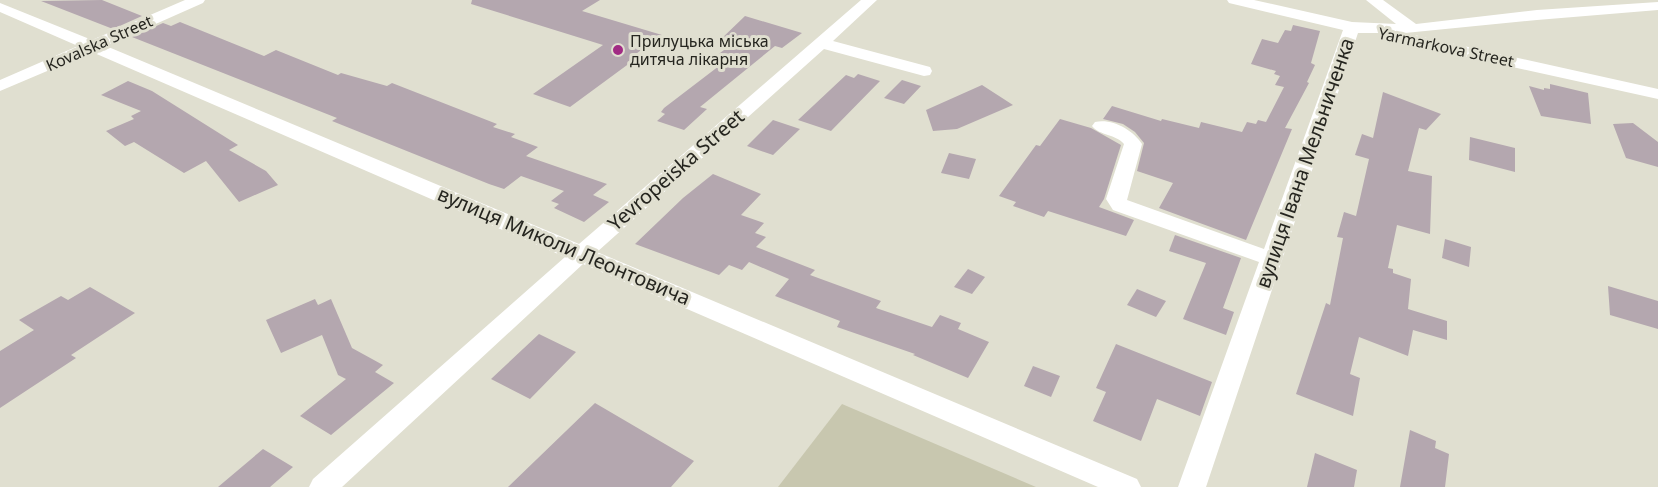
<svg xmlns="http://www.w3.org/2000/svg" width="1658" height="487" viewBox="0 0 1658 487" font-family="'Noto Sans',sans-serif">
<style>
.green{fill:#c8c7af}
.building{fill:#b4a7af}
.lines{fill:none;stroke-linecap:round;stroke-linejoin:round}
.street{fill:#fff;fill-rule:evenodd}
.poi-dot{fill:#a12b84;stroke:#e0dfd0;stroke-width:2}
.labels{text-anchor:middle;stroke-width:6;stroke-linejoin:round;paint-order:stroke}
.far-poi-label{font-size:16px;fill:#25251f;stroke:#e0dfd0;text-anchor:start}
.far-street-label{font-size:16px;fill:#25251f;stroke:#e0dfd0}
.street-label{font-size:20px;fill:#25251f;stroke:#e0dfd0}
</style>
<rect width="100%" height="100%" fill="#e0dfd0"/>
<path class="green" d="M 842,404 L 1036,487 L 778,487 Z"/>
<path class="building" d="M 102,0 L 142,16 L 113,29 L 41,1 Z
M 472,0 L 600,0 L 582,11 L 662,35 L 633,56 L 638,57 L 570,107 L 533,94 L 603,45 L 471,4 Z
M 745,16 L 802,33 L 782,48 L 775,46 L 700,107 L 707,109 L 684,130 L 657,121 L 665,114 L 661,112 L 664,108 L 719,66 L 708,62 L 732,44 L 719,41 Z
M 180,22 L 264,56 L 276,50 L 338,75 L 341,73 L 387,86 L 392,83 L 497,124 L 493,127 L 515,134 L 511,137 L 538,147 L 526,156 L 607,184 L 593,195 L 609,202 L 584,222 L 554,208 L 559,204 L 551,201 L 564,191 L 521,176 L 504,189 L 489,184 L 332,121 L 337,118 L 132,37 L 163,23 L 171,26 Z
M 1293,25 L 1320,31 L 1311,63 L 1315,65 L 1307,82 L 1309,83 L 1285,128 L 1292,129 L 1246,240 L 1159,208 L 1173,183 L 1137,171 L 1144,143 L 1135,132 L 1123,124 L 1103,119 L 1112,106 L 1161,121 L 1162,119 L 1199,128 L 1201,122 L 1242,132 L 1247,122 L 1256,124 L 1258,120 L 1266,122 L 1284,87 L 1275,85 L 1280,76 L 1274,74 L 1276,71 L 1251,64 L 1262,39 L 1278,43 L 1285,30 L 1291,31 Z
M 858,74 L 880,81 L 831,131 L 798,120 L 846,75 L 854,78 Z
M 902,80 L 921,86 L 904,104 L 884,98 Z
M 128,81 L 152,91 L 238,145 L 229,150 L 266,171 L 278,185 L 239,202 L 206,161 L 184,173 L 134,142 L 125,146 L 106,131 L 134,119 L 131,116 L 141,111 L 101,95 Z
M 1550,84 L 1588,93 L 1591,124 L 1541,116 L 1529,86 L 1544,90 L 1544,88 L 1550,89 Z
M 982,85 L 1013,105 L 957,129 L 933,131 L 926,110 Z
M 1383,92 L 1441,114 L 1426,130 L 1419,128 L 1408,171 L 1432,176 L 1430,234 L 1397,225 L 1388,268 L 1393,269 L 1393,273 L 1411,279 L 1408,309 L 1447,321 L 1447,340 L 1413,330 L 1408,356 L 1359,337 L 1350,374 L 1360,378 L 1353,416 L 1296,394 L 1326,303 L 1330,305 L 1343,238 L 1337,237 L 1344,212 L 1356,216 L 1369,159 L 1355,155 L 1362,134 L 1373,138 Z
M 1060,119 L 1091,128 L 1121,145 L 1104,199 L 1099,207 L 1134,220 L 1126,236 L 1048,211 L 1044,217 L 1013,206 L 1016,202 L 999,196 L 1036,145 L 1040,146 Z
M 773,120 L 800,129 L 773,155 L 747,146 Z
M 1633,123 L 1658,142 L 1658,167 L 1626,158 L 1613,124 Z
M 1470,137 L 1515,148 L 1515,172 L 1469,160 Z
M 949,153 L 976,159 L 969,179 L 941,173 Z
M 713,174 L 761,194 L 741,215 L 764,223 L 755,233 L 766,237 L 756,247 L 815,270 L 810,275 L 881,301 L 876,308 L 932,327 L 940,315 L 961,323 L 958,329 L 989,342 L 968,378 L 913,355 L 915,354 L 837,327 L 840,321 L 775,296 L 789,279 L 749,262 L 742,270 L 729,265 L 719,275 L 635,244 L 683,198 Z
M 1175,235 L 1241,258 L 1223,308 L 1234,312 L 1226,335 L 1183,319 L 1206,263 L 1169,251 Z
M 1445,239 L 1471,247 L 1469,267 L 1442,258 Z
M 968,269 L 985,277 L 972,294 L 954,287 Z
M 1608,286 L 1658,301 L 1658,329 L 1610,315 Z
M 90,287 L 135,313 L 71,355 L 76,358 L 0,408 L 0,351 L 34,330 L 19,320 L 61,296 L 68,300 Z
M 1137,289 L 1166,301 L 1156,317 L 1127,305 Z
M 315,299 L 318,305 L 331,299 L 352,348 L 383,365 L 375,372 L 394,383 L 331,435 L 300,416 L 346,379 L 338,375 L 322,335 L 281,353 L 266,320 Z
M 539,334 L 576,352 L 530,399 L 491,379 Z
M 1116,344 L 1212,382 L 1200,416 L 1157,399 L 1141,441 L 1093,421 L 1106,392 L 1096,388 Z
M 1033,366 L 1060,376 L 1051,397 L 1024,386 Z
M 595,403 L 694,461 L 671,487 L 508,487 Z
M 1410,430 L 1436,441 L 1435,448 L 1449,454 L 1445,487 L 1400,487 Z
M 263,449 L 293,467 L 270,487 L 218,487 Z
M 1315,453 L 1357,470 L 1354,487 L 1307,487 Z"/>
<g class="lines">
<path class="street" d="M 185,0 L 205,0 L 203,3 L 106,46 L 579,244 L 861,0 L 877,0 L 833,41 L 930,67 L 932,71 L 930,75 L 924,76 L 824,49 L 597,252 L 1137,479 L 1141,487 L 1098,487 L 583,264 L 342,487 L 309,487 L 313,479 L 565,257 L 92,52 L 0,91 L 0,80 L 78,46 L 0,12 L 0,3 L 92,40 Z
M 1227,0 L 1254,0 L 1352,22 L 1396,24 L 1366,0 L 1383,0 L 1416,24 L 1537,10 L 1658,2 L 1658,10 L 1537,20 L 1405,33 L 1658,89 L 1658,99 L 1395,41 L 1389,39 L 1387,36 L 1389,33 L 1358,33 L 1206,487 L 1178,487 L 1259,262 L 1113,210 L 1106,199 L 1124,144 C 1116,134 1100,136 1092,126 L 1095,122 C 1112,118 1133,130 1142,144 L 1127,200 L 1264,249 L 1343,30 L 1229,3 Z"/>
</g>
<circle class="poi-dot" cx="618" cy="50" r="6"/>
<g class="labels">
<g class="far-poi-label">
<text x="630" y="47">Прилуцька міська<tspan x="630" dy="18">дитяча лікарня</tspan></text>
</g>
<g class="far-street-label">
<text transform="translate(99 43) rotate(-24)" y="6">Kovalska Street</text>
<text transform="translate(1446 47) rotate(12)" y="6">Yarmarkova Street</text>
</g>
<g class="street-label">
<text transform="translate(1305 163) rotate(-71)" y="7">вулиця Івана Мельниченка</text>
<text transform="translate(676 170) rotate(-41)" y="7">Yevropeiska Street</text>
<text transform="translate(564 246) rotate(23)" y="7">вулиця Миколи Леонтовича</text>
</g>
</g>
</svg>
